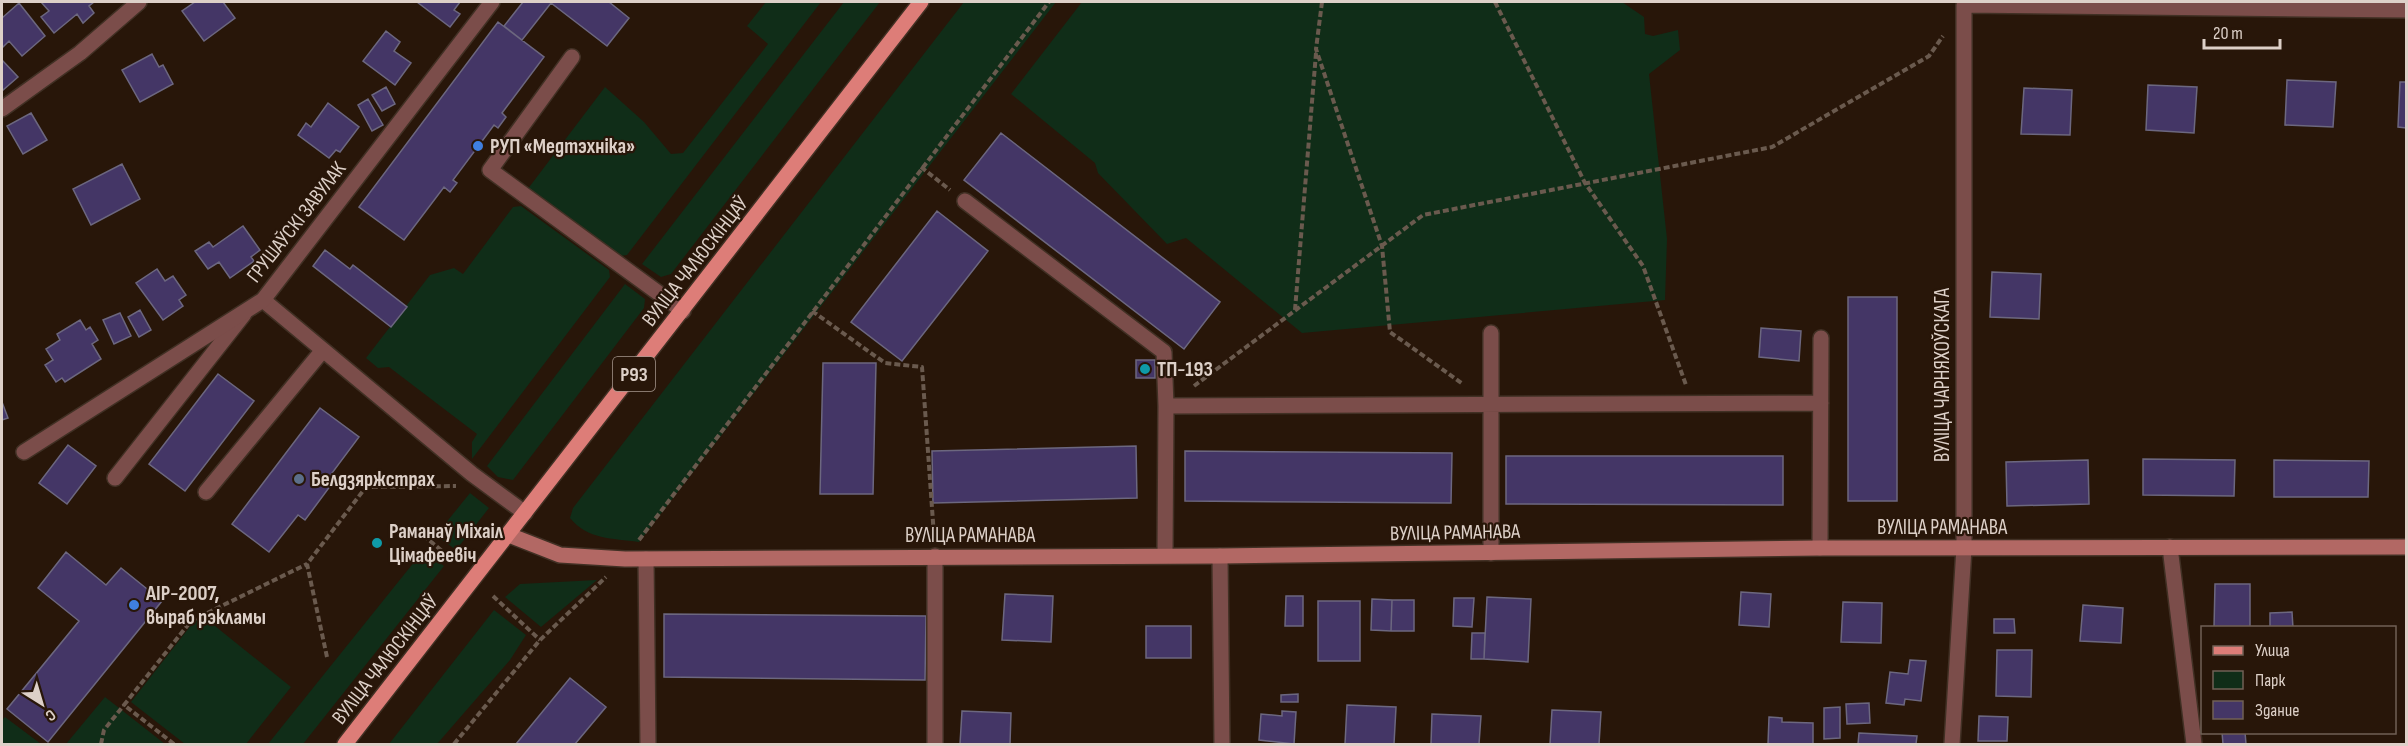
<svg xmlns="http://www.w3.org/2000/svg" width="2408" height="746" viewBox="0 0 2408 746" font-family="'Sofia Sans Condensed',sans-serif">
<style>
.green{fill:#102d18}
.building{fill:#443666;stroke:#6c677f;stroke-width:1.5}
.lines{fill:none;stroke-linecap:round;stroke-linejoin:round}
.lane-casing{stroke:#413024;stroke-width:18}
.street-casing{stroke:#413024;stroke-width:18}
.secondary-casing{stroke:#413024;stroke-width:18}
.primary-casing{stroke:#413024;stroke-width:18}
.path{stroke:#6a5a4e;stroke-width:4;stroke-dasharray:6 3;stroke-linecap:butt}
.lane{stroke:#7b4d4a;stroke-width:15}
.street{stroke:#7b4d4a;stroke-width:15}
.secondary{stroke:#b26864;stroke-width:15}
.primary{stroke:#dd7d78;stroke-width:15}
.shop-dot{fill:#3f7fe0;stroke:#281609;stroke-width:2}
.culture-dot{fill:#0f9aa8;stroke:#281609;stroke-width:2}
.service-dot{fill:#5c6f8a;stroke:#281609;stroke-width:2}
.labels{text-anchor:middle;stroke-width:4.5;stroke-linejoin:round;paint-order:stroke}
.shield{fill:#281609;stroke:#a7988f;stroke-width:1.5}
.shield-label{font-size:20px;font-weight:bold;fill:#ddd0c8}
.poi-label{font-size:21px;font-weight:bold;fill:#ddd0c8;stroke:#281609;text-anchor:start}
.street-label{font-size:21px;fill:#ddd0c8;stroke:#281609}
</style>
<rect width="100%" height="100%" fill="#281609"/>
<path class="green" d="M 766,2 L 821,2 L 627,255 L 620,256 L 527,190 L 605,87 L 644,122 L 671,154 L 683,153 L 768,44 L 747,26 Z
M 844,2 L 880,2 L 671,274 L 661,277 L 642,264 Z
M 964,2 L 1056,2 L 639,542 C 612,538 588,540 570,518 L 573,508 Z
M 1082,2 L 1622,2 L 1644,17 L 1645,34 L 1653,36 L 1678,30 L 1680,50 L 1649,74 L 1667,239 L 1665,300 L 1302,333 L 1186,238 L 1167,244 L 1098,173 L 1095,163 L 1011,94 Z
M 521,206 L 609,270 L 610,277 L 472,459 L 472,442 L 477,434 L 389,367 L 378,368 L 366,358 L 430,275 L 454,268 L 463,274 L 513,207 Z
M 625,284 L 645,299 L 644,308 L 513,480 L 498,477 L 487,466 Z
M 470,493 L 489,508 L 456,550 L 436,535 Z
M 423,551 L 444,566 L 303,744 L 268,744 Z
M 597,580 L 541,627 L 505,597 L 520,584 Z
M 494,610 L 526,635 L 510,660 L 437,744 L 389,744 Z
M 196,619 L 210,622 L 291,687 L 246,744 L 185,744 L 131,702 Z
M 105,697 L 165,744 L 66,744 Z
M 5,717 L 41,744 L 2,744 L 2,720 Z"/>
<path class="building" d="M 41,2 L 94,2 L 89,6 L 94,13 L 83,23 L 77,14 L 54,33 L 41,17 L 49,11 Z
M 195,2 L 223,2 L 235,18 L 204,41 L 182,11 Z
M 417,2 L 460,2 L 454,10 L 460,14 L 450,27 Z
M 523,2 L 609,2 L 629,18 L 607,46 L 551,3 L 522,40 L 504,26 Z
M 19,3 L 45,36 L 22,56 L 9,41 L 2,48 L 2,18 Z
M 498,22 L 544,57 L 502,113 L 506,117 L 498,128 L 494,125 L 453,180 L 457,183 L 450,192 L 444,187 L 404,240 L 359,207 Z
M 386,31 L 400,42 L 394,51 L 411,63 L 395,85 L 363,61 Z
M 152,54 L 159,67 L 163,65 L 173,84 L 140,102 L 122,70 Z
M 2,60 L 18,77 L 3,90 L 2,88 Z
M 2287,80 L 2336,82 L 2333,127 L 2285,125 Z
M 2400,82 L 2406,82 L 2406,128 L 2398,127 Z
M 2148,85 L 2197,87 L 2194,133 L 2146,130 Z
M 386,87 L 395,104 L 382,111 L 372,95 Z
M 2024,88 L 2072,90 L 2070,135 L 2021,134 Z
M 368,99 L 383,125 L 372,131 L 358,105 Z
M 328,103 L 359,127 L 340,152 L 336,150 L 329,158 L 298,135 L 306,123 L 311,127 Z
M 31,113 L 47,140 L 23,154 L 7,126 Z
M 1001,133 L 1220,302 L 1184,349 L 964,180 Z
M 122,164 L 140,199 L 91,225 L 73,189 Z
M 937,211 L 988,251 L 902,361 L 851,322 Z
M 243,226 L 260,250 L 251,257 L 254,261 L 230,278 L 219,262 L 208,269 L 195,251 L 209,242 L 213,247 Z
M 325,250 L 350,269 L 353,265 L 407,307 L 391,327 L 313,266 Z
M 157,269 L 165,281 L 173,276 L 186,295 L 179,300 L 183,306 L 163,320 L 136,283 Z
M 1992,272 L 2041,274 L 2039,319 L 1990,317 Z
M 1848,297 L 1897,297 L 1897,501 L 1848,501 Z
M 140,310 L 151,330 L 139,337 L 128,317 Z
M 120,313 L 131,336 L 114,344 L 103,320 Z
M 80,320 L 86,330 L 90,327 L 98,340 L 92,344 L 101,359 L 65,382 L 62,378 L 56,382 L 45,365 L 53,360 L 46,349 L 60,340 L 57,334 Z
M 1761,328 L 1801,331 L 1799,361 L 1759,357 Z
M 1136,360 L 1155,360 L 1155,378 L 1136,378 Z
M 823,363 L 876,363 L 873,494 L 820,494 Z
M 218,374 L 254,401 L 185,491 L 149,464 Z
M 2,402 L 8,418 L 2,420 Z
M 320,408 L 359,437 L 329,477 L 334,481 L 305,520 L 298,515 L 269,552 L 232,524 Z
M 68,445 L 96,466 L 67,504 L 39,483 Z
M 1136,446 L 1137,498 L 933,503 L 932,451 Z
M 1185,451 L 1452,453 L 1451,503 L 1185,501 Z
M 1506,456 L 1783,456 L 1783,505 L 1506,504 Z
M 2143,459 L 2235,460 L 2234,496 L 2143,495 Z
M 2088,460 L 2089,504 L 2007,506 L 2006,462 Z
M 2274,460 L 2369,461 L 2368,497 L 2274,497 Z
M 66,552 L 106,585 L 121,568 L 162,601 L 48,742 L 7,709 L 79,621 L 38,588 Z
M 2215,584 L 2250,584 L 2250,628 L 2214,628 Z
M 1741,592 L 1771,594 L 1769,627 L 1739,625 Z
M 1005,594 L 1053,596 L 1051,642 L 1002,640 Z
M 1286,596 L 1303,596 L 1303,626 L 1285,626 Z
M 1487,597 L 1531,599 L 1528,662 L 1484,659 Z
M 1454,598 L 1474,598 L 1472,627 L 1453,626 Z
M 1372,599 L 1392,600 L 1391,631 L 1371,630 Z
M 1392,600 L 1414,600 L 1414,631 L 1391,631 Z
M 1318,601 L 1360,601 L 1360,661 L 1318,661 Z
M 1843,602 L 1882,603 L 1881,643 L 1841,642 Z
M 2083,605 L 2123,608 L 2121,643 L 2080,641 Z
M 2292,612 L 2293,628 L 2270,628 L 2270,613 Z
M 664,614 L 926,616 L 925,680 L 664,677 Z
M 1994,619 L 2014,619 L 2015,633 L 1994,633 Z
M 1146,626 L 1191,626 L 1191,658 L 1146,658 Z
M 1472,633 L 1485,633 L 1484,659 L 1471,659 Z
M 1997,650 L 2032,650 L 2031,697 L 1996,696 Z
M 1910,660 L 1926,661 L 1921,701 L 1905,699 L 1904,705 L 1886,703 L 1890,672 L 1908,674 Z
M 570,678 L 606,707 L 575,744 L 516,744 Z
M 1298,694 L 1298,702 L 1281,702 L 1281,695 Z
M 1869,703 L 1870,723 L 1847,724 L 1846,704 Z
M 1347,705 L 1396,707 L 1394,744 L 1345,744 Z
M 1840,707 L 1840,738 L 1824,739 L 1824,708 Z
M 1552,710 L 1601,712 L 1599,744 L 1550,744 Z
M 962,711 L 1011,713 L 1010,744 L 960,744 Z
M 1282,711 L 1296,712 L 1294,744 L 1259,740 L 1261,714 L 1282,716 Z
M 1432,714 L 1481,716 L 1479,744 L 1431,744 Z
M 1979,716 L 2008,717 L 2007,741 L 1978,741 Z
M 1769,717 L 1782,718 L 1782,722 L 1813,723 L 1813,744 L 1768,744 Z
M 2222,732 L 2245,732 L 2246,744 L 2223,744 Z
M 1859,733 L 1917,736 L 1916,744 L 1858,744 Z"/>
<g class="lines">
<g class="lane-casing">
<path id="lane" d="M 572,57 L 490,170 L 683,311
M 965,201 L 1164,352 L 1166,406 L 1165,555
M 263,300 L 472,474 L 525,513
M 1491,333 L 1491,553
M 1166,406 L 1821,403
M 115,478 L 244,314
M 206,492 L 323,350
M 1820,548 L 1821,338
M 646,559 L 648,744"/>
</g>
<g class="street-casing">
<path id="street" d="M 2,109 L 80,53 L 139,2
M 24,452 L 263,300 L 492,2
M 2170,547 L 2194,744
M 1220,556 L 1222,744
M 935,744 L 935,556
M 1952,744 L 1964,548 L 1964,5 L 2406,10"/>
</g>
<g class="secondary-casing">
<path id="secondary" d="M 509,535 L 560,555 L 625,559 L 1220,556 L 1820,548 L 2406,547"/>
</g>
<g class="primary-casing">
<path id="primary" d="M 345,744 L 921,2"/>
</g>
<path class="path" d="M 1322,2 L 1316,49 L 1382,246 L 1390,332 L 1463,384
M 1495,2 L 1585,183 L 1643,266 L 1686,385
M 921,167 L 950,190
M 1295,310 L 1316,53
M 812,311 L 885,363 L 922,367 L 934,536
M 1194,386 L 1423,215 L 1772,147 L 1929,56 L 1943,36
M 423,535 L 442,551
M 639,540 L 1049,2
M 493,596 L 540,640
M 327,657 L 307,564 L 366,487 L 456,486
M 101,744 L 104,730 L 124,705
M 174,744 L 124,705 L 191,621 L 307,564
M 454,744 L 540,640 L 606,577"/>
<use href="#lane" class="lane"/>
<use href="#street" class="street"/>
<use href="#secondary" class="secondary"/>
<use href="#primary" class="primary"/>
</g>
<g class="shop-dot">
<circle cx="478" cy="146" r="6"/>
<circle cx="134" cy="605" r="6"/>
</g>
<g class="culture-dot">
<circle cx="1145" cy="369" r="6"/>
<circle cx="377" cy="543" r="6"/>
</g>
<circle class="service-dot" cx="299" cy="479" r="6"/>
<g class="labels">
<rect class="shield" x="613" y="357" width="42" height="34" rx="4.5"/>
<g class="shield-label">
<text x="634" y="381">Р93</text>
</g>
<g class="poi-label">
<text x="490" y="153">РУП «Медтэхніка»</text>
<text x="1157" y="376">ТП-193</text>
<text x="311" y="486">Белдзяржстрах</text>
<text x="389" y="538">Раманаў Міхаіл<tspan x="389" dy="24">Цімафеевіч</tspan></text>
<text x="146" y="600">АІР-2007,<tspan x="146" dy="24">выраб рэкламы</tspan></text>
</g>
<g class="street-label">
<text transform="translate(296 222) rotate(-52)" y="7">ГРУШАЎСКІ ЗАВУЛАК</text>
<text transform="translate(695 261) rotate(-52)" y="7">ВУЛІЦА ЧАЛЮСКІНЦАЎ</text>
<text transform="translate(1942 375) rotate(-90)" y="7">ВУЛІЦА ЧАРНЯХОЎСКАГА</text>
<text x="1942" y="534">ВУЛІЦА РАМАНАВА</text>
<text transform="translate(1455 532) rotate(-1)" y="7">ВУЛІЦА РАМАНАВА</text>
<text x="970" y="542">ВУЛІЦА РАМАНАВА</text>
<text transform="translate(385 659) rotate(-52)" y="7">ВУЛІЦА ЧАЛЮСКІНЦАЎ</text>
</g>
</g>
<rect width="2408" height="746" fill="none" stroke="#ddd0c8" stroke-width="6"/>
<rect x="2201" y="626" width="195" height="108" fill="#281609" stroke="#706055" stroke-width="1.5"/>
<rect x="2213" y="646" width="30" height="9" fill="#dd7d78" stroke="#706055" stroke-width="1.5"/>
<text x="2255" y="656" font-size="18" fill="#ddd0c8">Улица</text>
<rect x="2213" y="671" width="30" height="18" fill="#102d18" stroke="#706055" stroke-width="1.5"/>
<text x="2255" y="686" font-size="18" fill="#ddd0c8">Парк</text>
<rect x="2213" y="701" width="30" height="18" fill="#443666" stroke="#706055" stroke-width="1.5"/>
<text x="2255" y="716" font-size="18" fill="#ddd0c8">Здание</text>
<g transform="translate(42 704) rotate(143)" stroke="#281609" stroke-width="4.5" paint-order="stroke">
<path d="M0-4.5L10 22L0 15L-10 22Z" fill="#ddd0c8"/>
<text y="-9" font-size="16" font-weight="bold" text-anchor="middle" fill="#ddd0c8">С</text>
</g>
<path d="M2204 39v9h76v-9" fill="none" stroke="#ddd0c8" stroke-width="3"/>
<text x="2213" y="39" font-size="18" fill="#ddd0c8" stroke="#281609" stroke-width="4.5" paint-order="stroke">20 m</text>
</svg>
